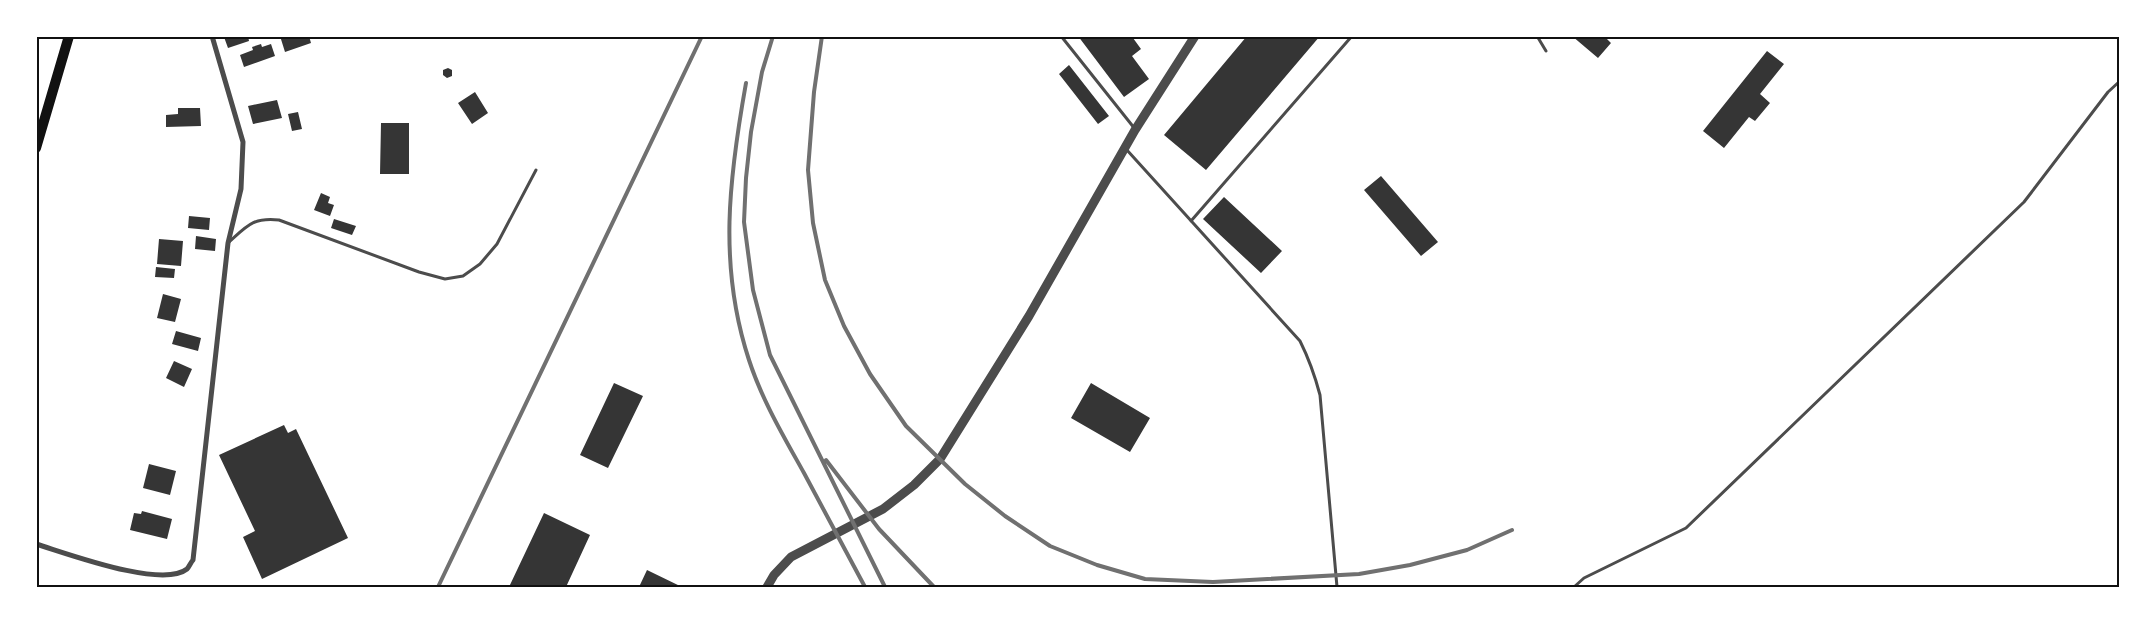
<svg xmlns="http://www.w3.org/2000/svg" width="2156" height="623" viewBox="0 0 2156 623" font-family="Rubik,sans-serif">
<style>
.building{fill:#353535}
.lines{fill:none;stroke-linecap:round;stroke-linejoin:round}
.service{stroke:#4c4c4c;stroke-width:3}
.minor{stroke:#4c4c4c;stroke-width:5}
.tertiary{stroke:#4c4c4c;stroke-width:9}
.primary{stroke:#111;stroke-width:10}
.rail{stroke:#707070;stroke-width:4}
.neatline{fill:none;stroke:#111;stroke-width:2}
</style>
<rect width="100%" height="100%" fill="#fff"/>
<path class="building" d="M 248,36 L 249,41 L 228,48 L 224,37 Z
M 280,36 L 309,36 L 311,43 L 285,52 Z
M 1078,36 L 1135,36 L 1133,38 L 1141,49 L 1132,56 L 1149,79 L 1124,97 Z
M 1247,36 L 1320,36 L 1206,170 L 1164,135 Z
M 1572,36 L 1604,36 L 1611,43 L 1598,58 Z
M 261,44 L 262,47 L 271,44 L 275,56 L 244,67 L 240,55 L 253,50 L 252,47 Z
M 1767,51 L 1784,64 L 1760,94 L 1770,103 L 1755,121 L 1749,117 L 1724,148 L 1703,131 Z
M 1069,65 L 1109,116 L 1098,124 L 1059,74 Z
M 448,68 L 452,70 L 452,76 L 447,78 L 443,75 L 443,70 Z
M 475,92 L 488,113 L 472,124 L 458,103 Z
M 277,100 L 282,118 L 253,124 L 248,106 Z
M 178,108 L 200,108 L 201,126 L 166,127 L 166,115 L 178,114 Z
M 298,112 L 302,129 L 292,131 L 288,114 Z
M 381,123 L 409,123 L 409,174 L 380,174 Z
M 1381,176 L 1438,242 L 1421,256 L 1364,190 Z
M 321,193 L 330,197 L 328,203 L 334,205 L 330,216 L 314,210 Z
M 1224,197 L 1282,251 L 1261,273 L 1203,219 Z
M 189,216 L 210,218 L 209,230 L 188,228 Z
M 334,219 L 356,226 L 352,235 L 331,228 Z
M 196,236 L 216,239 L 215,251 L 195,249 Z
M 159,239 L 183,241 L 181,266 L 157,264 Z
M 156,267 L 175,269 L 174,278 L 155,277 Z
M 163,294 L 181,299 L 175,322 L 157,318 Z
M 176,331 L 201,338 L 198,351 L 172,344 Z
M 174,361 L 192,369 L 184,387 L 166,378 Z
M 614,383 L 643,396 L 608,468 L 580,455 Z
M 1091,383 L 1150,418 L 1130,452 L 1071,418 Z
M 284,425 L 288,433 L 296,429 L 348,538 L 262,579 L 243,537 L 255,531 L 219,455 Z
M 149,464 L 176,471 L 170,495 L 143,488 Z
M 142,511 L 172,519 L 167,539 L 130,530 L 134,513 L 141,514 Z
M 544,513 L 590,535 L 566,587 L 509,587 Z
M 647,570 L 682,587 L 639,587 Z"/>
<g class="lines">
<path class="service" d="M 1061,36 L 1135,129
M 1537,36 L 1546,51
M 1126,149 L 1300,341 C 1309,359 1315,376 1320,395 L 1337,587
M 1191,221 L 1352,36
M 228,243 C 247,226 253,217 279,220 L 419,272 L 445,279 L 463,276 L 480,264 L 497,244 L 536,170
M 1574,587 L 1584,578 L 1686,528 L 2024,202 L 2108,92 L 2120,81"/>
<path class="minor" d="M 36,544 C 66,553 162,589 187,569 C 189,567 191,562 193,560 L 228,243 L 241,189 L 243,142 L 212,36"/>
<path class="tertiary" d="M 767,587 L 774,575 L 791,557 L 883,509 L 914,485 L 940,459 L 1029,316 L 1135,130 L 1195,36"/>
<path class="primary" d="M 36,148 L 69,36"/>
<path class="rail" d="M 773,36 L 762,72 L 751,132 L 746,178 L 744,222 L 753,290 L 770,355 L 885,587
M 822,36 L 814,92 L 808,170 L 813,223 L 825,280 L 844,326 L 870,374 L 906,426 L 965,484 L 1005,516 L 1050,546 L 1097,565 L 1145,579 L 1213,582 L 1359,574 L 1410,565 L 1467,550 L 1512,530
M 746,83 C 729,178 718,266 749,360 C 762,400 784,437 804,473 C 824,511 845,549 865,587
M 826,460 L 879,529 L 934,587
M 438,587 L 702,36"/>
</g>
<rect width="2156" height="623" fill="none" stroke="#ffffff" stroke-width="75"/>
<rect x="38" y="38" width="2080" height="548" class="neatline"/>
</svg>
